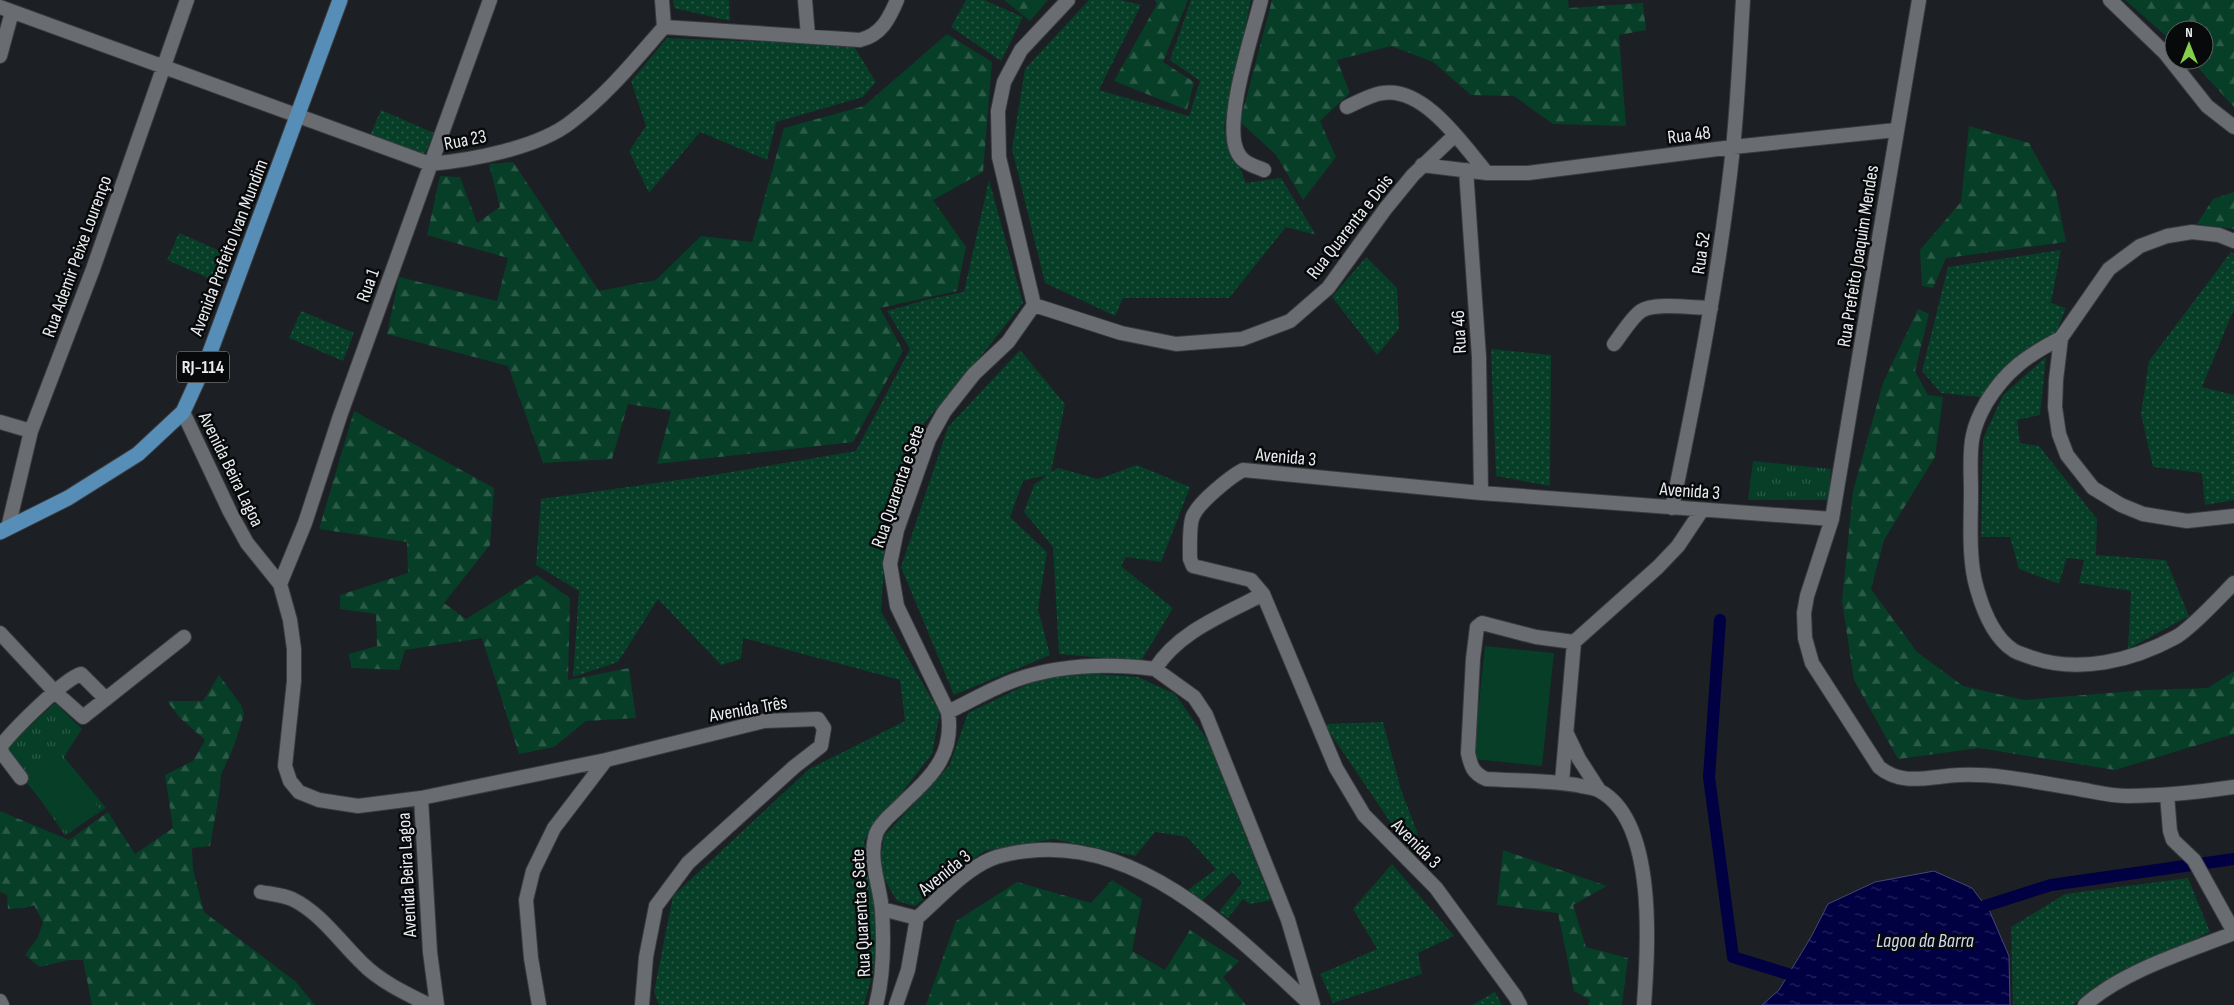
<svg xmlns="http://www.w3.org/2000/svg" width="2234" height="1005" viewBox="0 0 2234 1005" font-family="'Sofia Sans Condensed',sans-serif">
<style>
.grass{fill:url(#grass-dots)}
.forest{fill:url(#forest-firs)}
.park{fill:url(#park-tufts)}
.garden{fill:#073e27}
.water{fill:url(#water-ripples);stroke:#464776}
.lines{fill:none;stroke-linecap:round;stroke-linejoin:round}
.canal{stroke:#000042;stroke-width:12}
.street-casing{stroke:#393b3f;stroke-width:16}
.primary-casing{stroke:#393b3f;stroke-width:17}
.street{stroke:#696c71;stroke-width:14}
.primary{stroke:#578eb7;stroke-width:15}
.labels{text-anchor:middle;stroke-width:5;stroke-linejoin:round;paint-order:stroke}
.shield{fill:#08090b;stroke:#a6a8ab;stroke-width:1}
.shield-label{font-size:18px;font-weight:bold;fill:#eaecef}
.street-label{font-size:19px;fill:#eaecef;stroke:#08090b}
.water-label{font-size:20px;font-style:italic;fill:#cedbef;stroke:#08090b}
</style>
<defs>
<pattern id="grass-dots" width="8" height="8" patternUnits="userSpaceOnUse" patternTransform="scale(1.25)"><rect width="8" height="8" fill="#073e27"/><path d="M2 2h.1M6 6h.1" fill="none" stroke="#2b5a47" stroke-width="1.8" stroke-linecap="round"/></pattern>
<pattern id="forest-firs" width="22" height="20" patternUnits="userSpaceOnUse" patternTransform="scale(1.25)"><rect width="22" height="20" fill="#073e27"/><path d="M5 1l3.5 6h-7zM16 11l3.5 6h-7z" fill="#2b5a47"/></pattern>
<pattern id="park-tufts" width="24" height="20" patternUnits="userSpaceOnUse" patternTransform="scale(1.25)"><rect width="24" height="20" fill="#073e27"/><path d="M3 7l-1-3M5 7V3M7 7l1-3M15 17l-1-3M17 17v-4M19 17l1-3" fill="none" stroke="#2b5a47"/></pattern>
<pattern id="water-ripples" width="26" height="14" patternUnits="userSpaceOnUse" patternTransform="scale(1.25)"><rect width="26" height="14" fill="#000042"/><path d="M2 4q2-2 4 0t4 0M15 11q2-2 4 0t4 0" fill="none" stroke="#25255e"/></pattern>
</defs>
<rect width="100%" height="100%" fill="#1c1f23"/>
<path class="grass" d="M 673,0 L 729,0 L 730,21 L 674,8 Z
M 966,0 L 984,0 L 1023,17 L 1001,61 L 951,27 Z
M 1089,0 L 1121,0 L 1141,5 L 1099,90 L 1189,116 L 1200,81 L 1170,60 L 1191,0 L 1251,0 L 1224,128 L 1246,183 L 1281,178 L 1316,235 L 1286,227 L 1229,298 L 1123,298 L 1115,316 L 1045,283 L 1012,149 L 1025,69 Z
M 667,38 L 853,45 L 876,82 L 863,97 L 776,122 L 767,160 L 700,132 L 649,193 L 629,151 L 646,126 L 631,81 Z
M 381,110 L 434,133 L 422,160 L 369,138 Z
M 989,180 L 1023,303 L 985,351 L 920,428 L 886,530 L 881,612 L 940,713 L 932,754 L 864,841 L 882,939 L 864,1005 L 659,1005 L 654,992 L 673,896 L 809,769 L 905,721 L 900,680 L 743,638 L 741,659 L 721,665 L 658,599 L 618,662 L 573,677 L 579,591 L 536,565 L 541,499 L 707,476 L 856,451 L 910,349 L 887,311 L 925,300 L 964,292 Z
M 179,233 L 232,256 L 220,283 L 167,260 Z
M 2061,250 L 2051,303 L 2066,308 L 2056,332 L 1981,397 L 1941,393 L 1922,371 L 1948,267 Z
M 2231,252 L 2234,254 L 2234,309 L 2202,387 L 2234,395 L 2234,500 L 2205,505 L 2202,473 L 2153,467 L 2141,414 L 2149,361 Z
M 1366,257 L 1397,288 L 1399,329 L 1377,355 L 1332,297 Z
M 301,311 L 354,333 L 343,361 L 289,338 Z
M 1491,349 L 1551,355 L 1550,486 L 1496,476 Z
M 1020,350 L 1065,404 L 1051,472 L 1058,468 L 1098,479 L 1137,465 L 1190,487 L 1161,562 L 1126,557 L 1121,566 L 1173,608 L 1141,661 L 1059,654 L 1053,547 L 1024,512 L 1034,485 L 1047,475 L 1023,481 L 1010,517 L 1047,552 L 1038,609 L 1050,655 L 954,695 L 901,567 L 948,427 Z
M 2046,357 L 2040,415 L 2017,420 L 2020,443 L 2039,446 L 2097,519 L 2096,555 L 2166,560 L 2189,616 L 2128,649 L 2131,591 L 2079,583 L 2084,560 L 2067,558 L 2059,584 L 2019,569 L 2010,537 L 1981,537 L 1983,439 L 2003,395 Z
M 1081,673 L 1138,677 L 1175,694 L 1208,741 L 1271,900 L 1250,904 L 1243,899 L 1228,918 L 1219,912 L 1242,883 L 1232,872 L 1202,901 L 1188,890 L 1216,869 L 1187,837 L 1155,832 L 1135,856 L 1053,839 L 984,851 L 915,906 L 897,901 L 879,870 L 884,836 L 949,766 L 968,713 L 1040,678 Z
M 1383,722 L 1401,790 L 1418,834 L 1409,850 L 1324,724 Z
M 1392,864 L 1454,936 L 1418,953 L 1422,974 L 1333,1003 L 1320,974 L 1377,949 L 1353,909 Z
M 2188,878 L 2210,932 L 2098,984 L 2073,1005 L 2013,1005 L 2011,927 L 2065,894 Z
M 1495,992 L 1502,1005 L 1472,1005 Z"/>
<path class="forest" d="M 1004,0 L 1048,0 L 1030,21 Z
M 1155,0 L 1188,0 L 1163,62 L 1194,82 L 1187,110 L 1114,81 L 1157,4 Z
M 1272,0 L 1568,0 L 1569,8 L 1643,3 L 1646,30 L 1619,35 L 1626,126 L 1553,124 L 1514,96 L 1471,95 L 1433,62 L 1391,46 L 1337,60 L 1350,93 L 1320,121 L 1336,157 L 1303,200 L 1276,155 L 1240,122 Z
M 2125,0 L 2234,0 L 2234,107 L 2191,60 L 2204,60 L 2204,30 L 2174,30 L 2174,43 Z
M 947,34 L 992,62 L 983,172 L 933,200 L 966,247 L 957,291 L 880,308 L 903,351 L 853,442 L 657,464 L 671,411 L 628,404 L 612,459 L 543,463 L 508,366 L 387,334 L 399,277 L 497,301 L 508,258 L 427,235 L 440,176 L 460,177 L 477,223 L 500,207 L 489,164 L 513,162 L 599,291 L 656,280 L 701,236 L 752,242 L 784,128 L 864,106 Z
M 1969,126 L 2029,143 L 2056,192 L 2066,242 L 1946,258 L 1933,288 L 1922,286 L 1920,250 L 1961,202 Z
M 2234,192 L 2234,229 L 2197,224 L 2213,199 Z
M 1918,309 L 1929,314 L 1915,371 L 1928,395 L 1943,397 L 1935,457 L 1884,540 L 1871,589 L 1917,652 L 1963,686 L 2024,700 L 2145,690 L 2208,688 L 2234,671 L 2234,734 L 2115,770 L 1979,748 L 1898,759 L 1854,680 L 1842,601 L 1853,491 L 1883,383 Z
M 354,411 L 494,488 L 490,545 L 444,603 L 466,619 L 537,575 L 570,598 L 568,680 L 629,668 L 636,718 L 586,721 L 554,747 L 519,754 L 482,638 L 405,650 L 399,670 L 352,668 L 348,654 L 377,646 L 376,614 L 340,609 L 340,595 L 408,573 L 407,542 L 319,529 Z
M 219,675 L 241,705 L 244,714 L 234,746 L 221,775 L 219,796 L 210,846 L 192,848 L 193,869 L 204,912 L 296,982 L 315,1005 L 92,1005 L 83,960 L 68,960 L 40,967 L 25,955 L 38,937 L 43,922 L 34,905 L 25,908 L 8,909 L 7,895 L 0,892 L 0,811 L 69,840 L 108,812 L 135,854 L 173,828 L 165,775 L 193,761 L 205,740 L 180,718 L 167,701 L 203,701 Z
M 1503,850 L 1607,886 L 1573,905 L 1586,947 L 1628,958 L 1622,1005 L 1588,1005 L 1590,1000 L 1574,991 L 1558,913 L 1497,905 Z
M 1112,880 L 1142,899 L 1132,951 L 1165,970 L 1190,930 L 1239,961 L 1223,977 L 1246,1005 L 926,1005 L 956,921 L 1017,882 L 1091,903 Z"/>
<path class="park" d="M 1753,461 L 1831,469 L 1829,500 L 1748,500 Z
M 55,703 L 82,729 L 64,757 L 106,808 L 65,835 L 5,749 Z"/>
<path class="garden" d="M 1485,646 L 1554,653 L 1542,766 L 1473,759 Z
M 51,750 L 100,809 L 69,834 L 20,775 Z"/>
<path class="water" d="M 1934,871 L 1972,888 L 1990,912 L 2009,956 L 2010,1005 L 1762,1005 L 1779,990 L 1811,937 L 1828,904 L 1875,882 Z"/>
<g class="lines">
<path class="canal" d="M 1720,620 L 1709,777 L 1733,957 L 1788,974
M 1985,906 L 2051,885 L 2234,859"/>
<g class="street-casing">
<path id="street" d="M 662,0 L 664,27
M 805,0 L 808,36
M 1261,0 C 1253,33 1223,121 1237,151 C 1242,163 1252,165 1264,170
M 1919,0 L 1832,519 L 1807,596 L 1804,613 L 1805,638 L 1812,663 L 1879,767 C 1902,787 1931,776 1959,775 C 1998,773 2040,783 2079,789 C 2096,792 2111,796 2128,796 C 2164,796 2199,792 2234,787
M 2110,0 L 2165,53 L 2207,106 L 2234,127
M 0,7 L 430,164 C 472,160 538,148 571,122 C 607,95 635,60 664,27 L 860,40 C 881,35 889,19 897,0
M 0,56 L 12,12
M 1347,107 C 1358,102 1372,94 1383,93 C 1425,87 1463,145 1487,173
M 1422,165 L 1487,173 L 1528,173 L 1733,147 L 1896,130
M 1466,170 L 1479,357 L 1481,493
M 2234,241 L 2219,235 L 2192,232 L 2167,236 L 2140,246 L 2109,269 L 2061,338 L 2056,380 L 2055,407 L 2059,434 L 2067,455 L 2093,488 L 2121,505 L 2143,514 L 2187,521 L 2234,516
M 1034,305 L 1121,333 L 1176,344 L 1242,339 L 1290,321 L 1328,288 L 1386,208 L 1413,175 L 1455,135
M 2061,338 C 2028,355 2006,370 1986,403 C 1981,412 1975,425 1973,435 C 1969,452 1971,473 1971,491 C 1971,523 1968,559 1977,589 C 1983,610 1993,637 2013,650 C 2017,653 2025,655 2030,657 C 2078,674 2132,661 2176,637 C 2192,628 2220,597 2234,583
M 1614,344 C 1622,334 1631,318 1641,311 C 1655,302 1694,308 1711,308
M 183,412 L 230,512 L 247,543 L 280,584 L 290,620 L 294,649 L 294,681 L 285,766 L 290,781 L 299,792 L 319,800 L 358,806 L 421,798 L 430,952 L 437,1005
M 0,422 L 31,431
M 1672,508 C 1697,389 1720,269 1733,148 C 1738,99 1740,49 1743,0
M 8,528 L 31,431 L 93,269 L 187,0
M 280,584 L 305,523 L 340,416 L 490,0
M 1263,594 C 1224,615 1179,631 1155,669 L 1194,697 L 1206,715 L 1288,920 L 1313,1005
M 0,633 L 55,692 L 83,717 L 184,637
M 948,712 C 969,702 989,690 1010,682 C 1057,664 1106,663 1155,669
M 1567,734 L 1579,759 L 1599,790
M 21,778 L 2,753 L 1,746 C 13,730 64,679 81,674 L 106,699
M 1562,782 L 1574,642
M 2167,795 L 2170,831 L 2173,840 L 2194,860 L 2234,932
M 421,798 L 606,760 L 764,721 L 818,719 L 824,728 L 821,746 L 794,767 L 688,863 L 656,906 L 646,957 L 642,1005
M 261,892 C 271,894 283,895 292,899 C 321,913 340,942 363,964 C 381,982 407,994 429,1005
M 882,909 L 917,918 C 940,898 963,871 991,859 C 1006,853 1024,851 1039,850 C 1148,844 1237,937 1311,1005
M 0,1001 L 2,1005
M 539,1005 L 531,958 L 526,900 L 533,871 L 554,828 L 606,760
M 876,1005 C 884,975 884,942 882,910 C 880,885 868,860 876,834 C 879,825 890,815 898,808 C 928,778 955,759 948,712 L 897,606 L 890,564 L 897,530 L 929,439 L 944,412 L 974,374 L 1008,342 L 1034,305 L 999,157 L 998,111 L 1004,82 L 1021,50 L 1068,0
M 896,1005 L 908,970 L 917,918
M 1520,1005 L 1515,996 L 1436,888 L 1364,815 L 1336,768 L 1263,594 L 1251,580 L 1193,566 L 1190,559 C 1190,549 1189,524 1193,516 C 1199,502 1230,477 1243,470 L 1481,493 L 1832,519
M 1644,1005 C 1648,949 1657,822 1600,791 C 1595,788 1587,787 1581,786 C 1550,780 1518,781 1486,779 C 1473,773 1471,767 1468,753 L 1473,659 L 1477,627 L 1482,623 L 1536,637 L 1574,642 L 1658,567 L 1678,546 L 1702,510
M 2085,1005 C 2123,971 2186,952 2234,933"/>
</g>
<g class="primary-casing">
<path id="primary" d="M 0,532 L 68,498 L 138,454 L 183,412 L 209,355 L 340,0"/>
</g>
<use href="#street" class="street"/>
<use href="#primary" class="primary"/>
</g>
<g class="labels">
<rect class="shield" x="177" y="351.5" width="52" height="31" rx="4"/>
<g class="shield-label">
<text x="203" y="373">RJ-114</text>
</g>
<g class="street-label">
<text transform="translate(1689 134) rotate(-7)" y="7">Rua 48</text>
<text transform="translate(465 139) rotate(-11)" y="7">Rua 23</text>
<text transform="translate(1349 226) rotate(-52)" y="7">Rua Quarenta e Dois</text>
<text transform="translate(228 247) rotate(-69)" y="7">Avenida Prefeito Ivan Mundim</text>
<text transform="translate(1700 253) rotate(-82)" y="7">Rua 52</text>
<text transform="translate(76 256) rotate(-70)" y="7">Rua Ademir Peixe Lourenço</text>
<text transform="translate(1857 256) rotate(-81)" y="7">Rua Prefeito Joaquim Mendes</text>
<text transform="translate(367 285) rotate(-70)" y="7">Rua 1</text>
<text transform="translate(1458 332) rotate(-93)" y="7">Rua 46</text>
<text transform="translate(1286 456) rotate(5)" y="7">Avenida 3</text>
<text transform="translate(232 469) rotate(64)" y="7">Avenida Beira Lagoa</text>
<text transform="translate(897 486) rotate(-71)" y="7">Rua Quarenta e Sete</text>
<text transform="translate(1690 490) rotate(4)" y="7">Avenida 3</text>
<text transform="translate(748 708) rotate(-10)" y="7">Avenida Três</text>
<text transform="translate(1417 843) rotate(45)" y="7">Avenida 3</text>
<text transform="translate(944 872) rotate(-39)" y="7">Avenida 3</text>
<text transform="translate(406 875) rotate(-93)" y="7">Avenida Beira Lagoa</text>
<text transform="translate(860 913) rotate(-93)" y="7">Rua Quarenta e Sete</text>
</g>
<g class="water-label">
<text x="1925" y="947">Lagoa da Barra</text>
</g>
</g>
<g transform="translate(2189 45)"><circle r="24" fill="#08090b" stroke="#626466"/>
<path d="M0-4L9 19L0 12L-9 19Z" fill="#86cf4c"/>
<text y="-8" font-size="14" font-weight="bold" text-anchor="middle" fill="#eaecef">N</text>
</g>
</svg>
